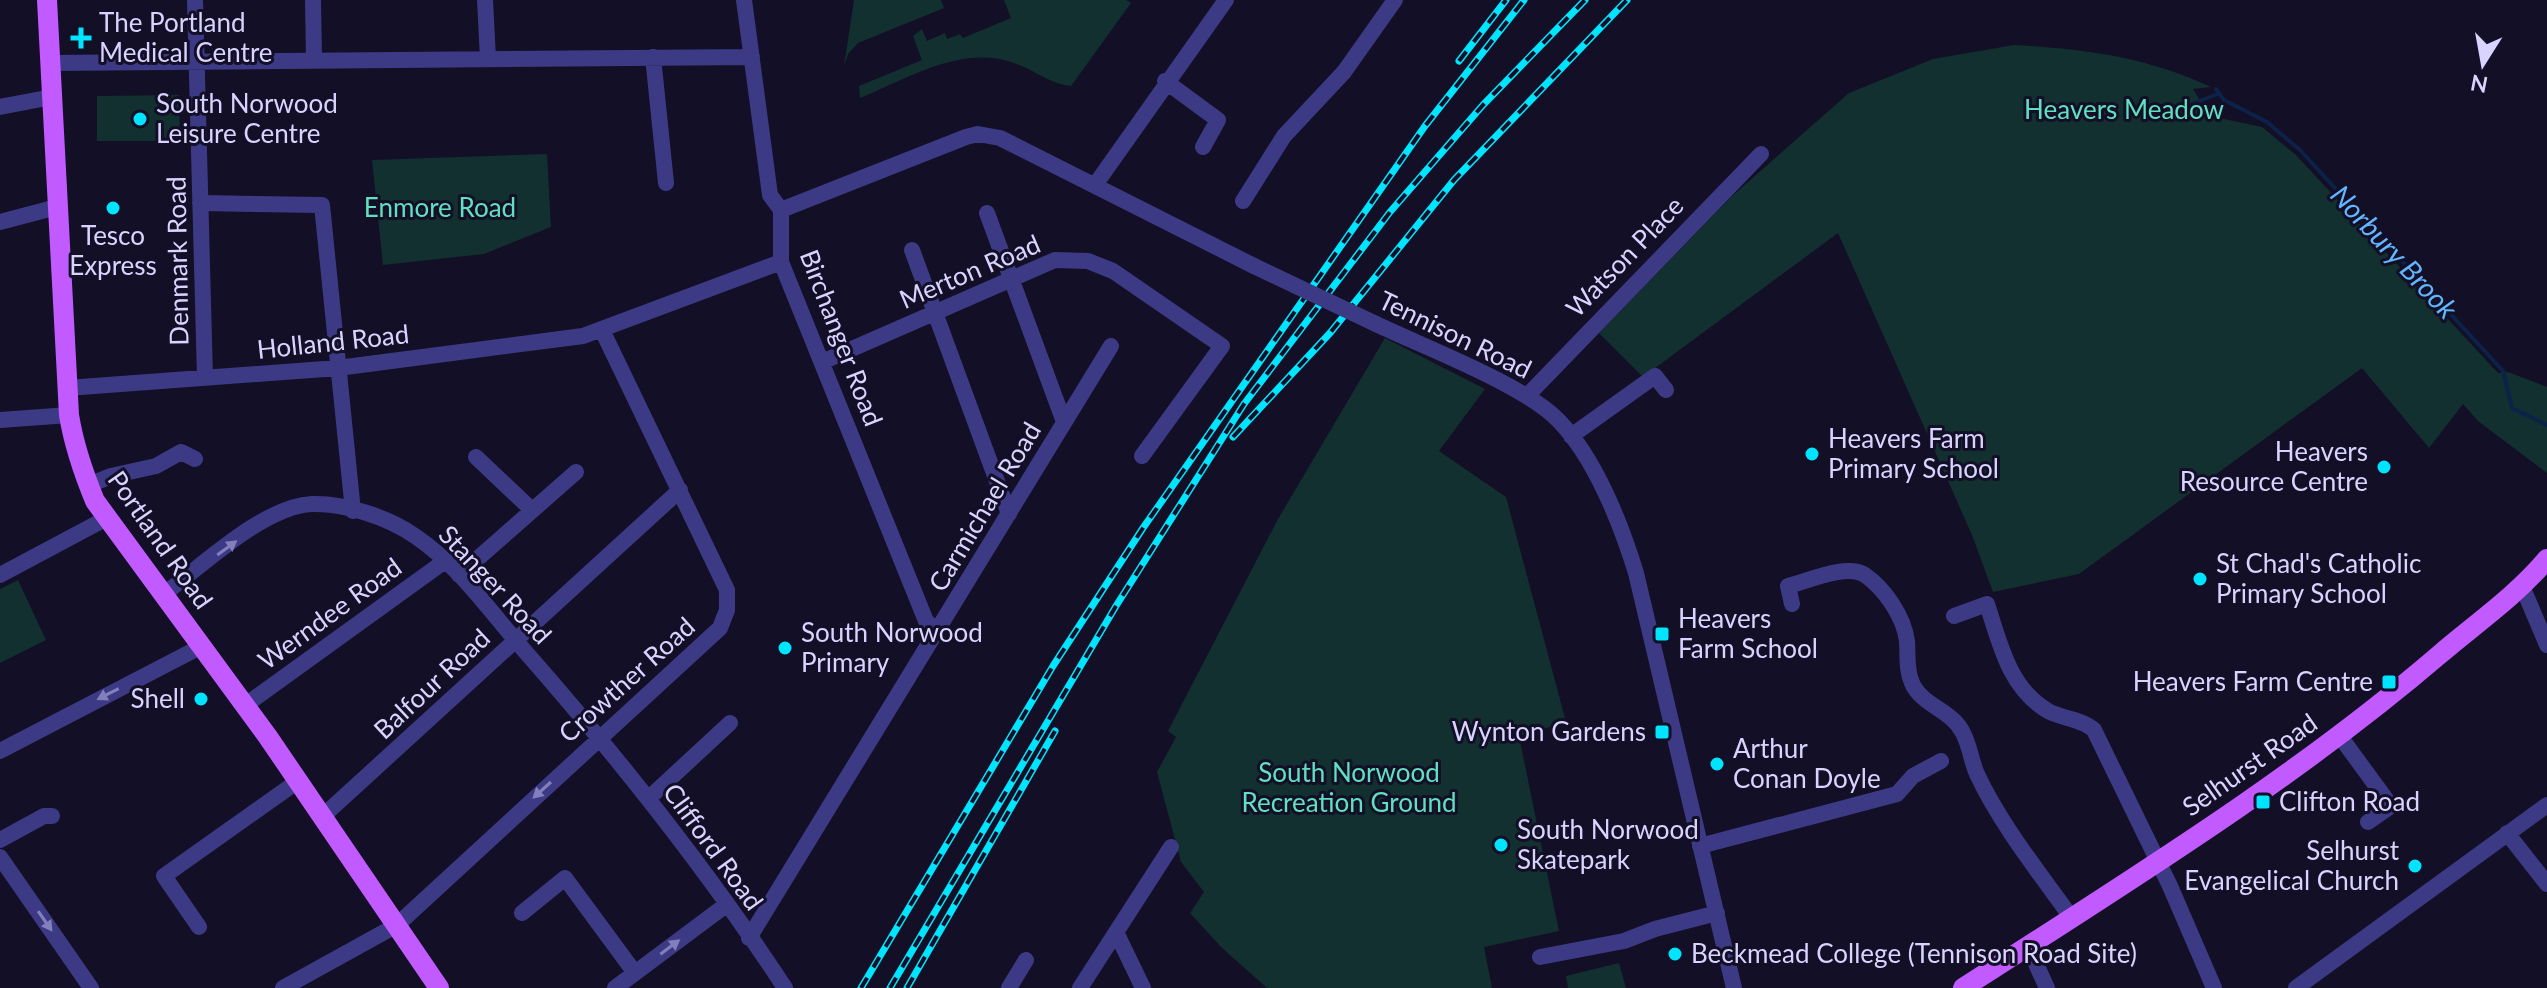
<svg xmlns="http://www.w3.org/2000/svg" width="2547" height="988" viewBox="0 0 2547 988" font-family="Lato,sans-serif">
<style>
.green{fill:#12302f}
.lines{fill:none;stroke-linecap:round;stroke-linejoin:round}
.stream{stroke:#0c2248;stroke-width:4}
.minor{stroke:#3d3a85;stroke-width:16}
.major{stroke:#c25bff;stroke-width:20}
.rail-casing{stroke:#00e5ff;stroke-width:7}
.rail{stroke:#130f26;stroke-width:4;stroke-dasharray:12;stroke-linecap:butt}
.minor-bridge{stroke:#3d3a85;stroke-width:16}
.oneway{fill:#837fbc}
.poi-dot{fill:#00e5ff;stroke:#130f26;stroke-width:3}
.labels{text-anchor:middle;stroke-width:6;stroke-linejoin:round;paint-order:stroke}
.poi-label{font-size:26px;fill:#d9d4ff;stroke:#130f26;text-anchor:start}
.park-label{font-size:26px;fill:#5fe0c0;stroke:#130f26}
.street-label{font-size:26px;fill:#d9d4ff;stroke:#130f26}
.water-label{font-size:28px;font-style:italic;fill:#62b6ff;stroke:#130f26}
</style>
<rect width="100%" height="100%" fill="#130f26"/>
<path class="green" d="M 854,0 L 941,0 L 944,8 L 858,43 L 848,54 L 844,66 Z
M 1004,0 L 1126,0 L 1131,3 L 1071,86 C 1052,85 1033,69 1014,63 C 962,44 907,79 860,98 L 859,86 L 922,60 L 913,36 L 922,29 L 927,41 L 945,33 L 947,39 L 960,34 L 963,38 L 1011,18 Z
M 2014,45 C 2085,49 2146,57 2211,87 L 2193,89 L 2210,116 L 2262,127 L 2296,155 L 2498,373 L 2508,372 L 2547,387 L 2547,473 L 2478,421 L 2463,404 L 2429,448 L 2362,368 L 2079,574 L 1993,592 L 1972,535 L 1838,233 L 1643,377 L 1599,333 L 1731,197 L 1849,93 L 1933,59 Z
M 179,95 L 180,141 L 97,141 L 97,96 Z
M 547,154 L 551,227 L 484,254 L 383,265 L 372,160 Z
M 1385,338 L 1485,389 L 1439,451 L 1506,497 L 1566,722 L 1519,736 L 1559,931 L 1484,947 L 1492,988 L 1267,988 L 1221,947 L 1190,913 L 1204,892 L 1181,862 L 1157,772 L 1176,737 L 1168,731 L 1278,519 Z
M 18,580 L 46,640 L 0,663 L 0,589 Z
M 1619,963 L 1626,988 L 1568,988 L 1566,976 Z"/>
<g class="lines">
<path class="stream" d="M 2216,89 L 2224,100 L 2267,122 L 2300,150 L 2503,371 L 2512,408 L 2547,425
M 2181,108 L 2218,94"/>
<path class="minor" d="M 195,0 L 205,378
M 313,0 L 314,59
M 485,0 L 488,59
M 744,0 L 770,195 L 781,210 L 781,262 L 926,621 L 937,632
M 653,57 L 666,183
M 50,63 L 752,57
M 1165,81 L 1218,120 L 1203,147
M 0,107 L 52,97
M 1095,185 L 1226,0
M 1243,201 L 1284,136 L 1344,72 L 1395,0
M 200,203 L 322,205 L 353,511
M 781,210 L 966,137 L 978,134 L 1000,138 L 1254,266
M 987,213 L 1064,422
M 0,222 L 57,207
M 912,250 L 1009,514
M 1376,324 C 1424,347 1525,385 1559,421 C 1595,458 1621,524 1636,573 L 1734,988
M 822,362 L 1055,260 L 1088,261 L 1113,271 L 1222,346 L 1142,456
M 67,388 L 338,368 L 583,336 L 781,262
M 1527,396 L 1761,154
M 0,420 L 69,415
M 1571,436 L 1655,376 L 1666,390
M 476,457 L 532,510
M 89,485 L 111,476 L 156,466 L 181,452 L 195,459
M 0,575 L 107,518
M 459,575 L 576,472
M 2522,586 L 2547,645
M 164,594 C 202,566 264,506 312,504 C 344,503 388,517 415,536 C 458,565 489,610 523,649 C 617,756 707,869 785,988
M 1792,604 L 1788,586 C 1808,581 1847,563 1865,575 C 1885,589 1904,617 1907,641 C 1908,655 1906,670 1912,683 C 1922,706 1952,710 1963,733 C 1970,746 1971,761 1977,774 C 1999,822 2040,874 2071,917
M 1954,616 L 1987,604 C 2000,644 2009,688 2048,711 C 2063,719 2082,719 2094,730 L 2170,886 L 2214,988
M 244,706 L 445,561
M 2339,735 L 2391,806 L 2368,822
M 0,751 L 202,646
M 649,798 L 730,723
M 323,816 L 680,490
M 2507,833 L 2547,884
M 0,840 L 44,816 L 52,816
M 1700,846 L 1897,794 L 1913,776 L 1941,761
M 0,857 L 91,988
M 522,913 L 565,878 L 635,973
M 199,927 L 164,876 L 298,781
M 1116,932 L 1143,988
M 749,938 L 1111,346
M 2028,946 L 2047,988
M 1540,957 L 1624,941 L 1655,929 L 1717,913
M 283,988 L 397,925 L 720,628 L 727,610 L 727,590 L 602,330
M 615,988 L 726,905
M 1009,988 L 1026,960
M 1080,988 L 1171,847
M 2296,988 L 2547,805"/>
<path class="major" d="M 47,0 L 69,415 C 74,446 83,472 95,501 L 268,737 L 439,988
M 1963,988 C 2125,883 2292,781 2439,655 C 2475,624 2516,596 2547,559"/>
<g class="rail-casing">
<path id="rail" d="M 1459,61 L 1506,0
M 1233,437 L 1330,333 L 1454,180 L 1627,0
M 861,988 L 1053,666 L 1143,528 L 1425,126 L 1524,0
M 890,988 L 1116,606 L 1244,404 L 1390,212 L 1483,105 L 1585,0
M 907,988 L 1055,731"/>
</g>
<use href="#rail" class="rail"/>
<path class="minor-bridge" d="M 1254,266 L 1376,324"/>
</g>
<defs><path id="oneway-solid" d="M-6-.8H1V-3.2L6.5 0L1 3.2V.8H-6Z" transform="scale(2)"/></defs>
<g class="oneway">
<use href="#oneway-solid" transform="translate(227 548) rotate(-36)"/>
<use href="#oneway-solid" transform="translate(108 694) rotate(153)"/>
<use href="#oneway-solid" transform="translate(542 790) rotate(138)"/>
<use href="#oneway-solid" transform="translate(45 921) rotate(55)"/>
<use href="#oneway-solid" transform="translate(670 947) rotate(-37)"/>
</g>
<g class="poi-dot">
<path d="M77 26h8v8h8v8h-8v8h-8v-8h-8v-8h8z"/>
<circle cx="140" cy="119" r="8"/>
<circle cx="113" cy="208" r="8"/>
<circle cx="1812" cy="454" r="8"/>
<circle cx="2384" cy="467" r="8"/>
<circle cx="2200" cy="579" r="8"/>
<rect x="1654" y="626" width="16" height="16" rx="4"/>
<circle cx="785" cy="648" r="8"/>
<rect x="2381" y="674" width="16" height="16" rx="4"/>
<circle cx="201" cy="699" r="8"/>
<rect x="1654" y="724" width="16" height="16" rx="4"/>
<circle cx="1717" cy="764" r="8"/>
<rect x="2255" y="794" width="16" height="16" rx="4"/>
<circle cx="1501" cy="845" r="8"/>
<circle cx="2415" cy="866" r="8"/>
<circle cx="1675" cy="954" r="8"/>
</g>
<g class="labels">
<g class="poi-label">
<text x="99" y="32">The Portland<tspan x="99" dy="30">Medical Centre</tspan></text>
<text x="156" y="113">South Norwood<tspan x="156" dy="30">Leisure Centre</tspan></text>
<text x="113" y="245" text-anchor="middle">Tesco<tspan x="113" dy="30">Express</tspan></text>
<text x="1828" y="448">Heavers Farm<tspan x="1828" dy="30">Primary School</tspan></text>
<text x="2368" y="461" text-anchor="end">Heavers<tspan x="2368" dy="30">Resource Centre</tspan></text>
<text x="2216" y="573">St Chad's Catholic<tspan x="2216" dy="30">Primary School</tspan></text>
<text x="1678" y="628">Heavers<tspan x="1678" dy="30">Farm School</tspan></text>
<text x="801" y="642">South Norwood<tspan x="801" dy="30">Primary</tspan></text>
<text x="2373" y="691" text-anchor="end">Heavers Farm Centre</text>
<text x="185" y="708" text-anchor="end">Shell</text>
<text x="1646" y="741" text-anchor="end">Wynton Gardens</text>
<text x="1733" y="758">Arthur<tspan x="1733" dy="30">Conan Doyle</tspan></text>
<text x="2279" y="811">Clifton Road</text>
<text x="1517" y="839">South Norwood<tspan x="1517" dy="30">Skatepark</tspan></text>
<text x="2399" y="860" text-anchor="end">Selhurst<tspan x="2399" dy="30">Evangelical Church</tspan></text>
<text x="1691" y="963">Beckmead College (Tennison Road Site)</text>
</g>
<g class="park-label">
<text x="2124" y="119">Heavers Meadow</text>
<text x="440" y="217">Enmore Road</text>
<text x="1349" y="782">South Norwood<tspan x="1349" dy="30">Recreation Ground</tspan></text>
</g>
<g class="street-label">
<text transform="translate(1625 257) rotate(-46)" y="9">Watson Place</text>
<text transform="translate(178 261) rotate(-91)" y="9">Denmark Road</text>
<text transform="translate(970 272) rotate(-23)" y="9">Merton Road</text>
<text transform="translate(1455 335) rotate(26)" y="9">Tennison Road</text>
<text transform="translate(841 338) rotate(69)" y="9">Birchanger Road</text>
<text transform="translate(333 342) rotate(-6)" y="9">Holland Road</text>
<text transform="translate(985 507) rotate(-59)" y="9">Carmichael Road</text>
<text transform="translate(160 540) rotate(55)" y="9">Portland Road</text>
<text transform="translate(495 585) rotate(47)" y="9">Stanger Road</text>
<text transform="translate(330 614) rotate(-36)" y="9">Werndee Road</text>
<text transform="translate(627 680) rotate(-42)" y="9">Crowther Road</text>
<text transform="translate(432 684) rotate(-43)" y="9">Balfour Road</text>
<text transform="translate(2250 765) rotate(-35)" y="9">Selhurst Road</text>
<text transform="translate(713 847) rotate(54)" y="9">Clifford Road</text>
</g>
<g class="water-label">
<text transform="translate(2394 252) rotate(47)" y="10">Norbury Brook</text>
</g>
</g>
<g transform="translate(2483 64) rotate(191)" stroke="#130f26" stroke-width="6" paint-order="stroke">
<path d="M0-6L14 30L0 20L-14 30Z" fill="#d9d4ff"/>
<text y="-12" font-size="22" font-weight="bold" text-anchor="middle" fill="#d9d4ff">N</text>
</g>
</svg>
